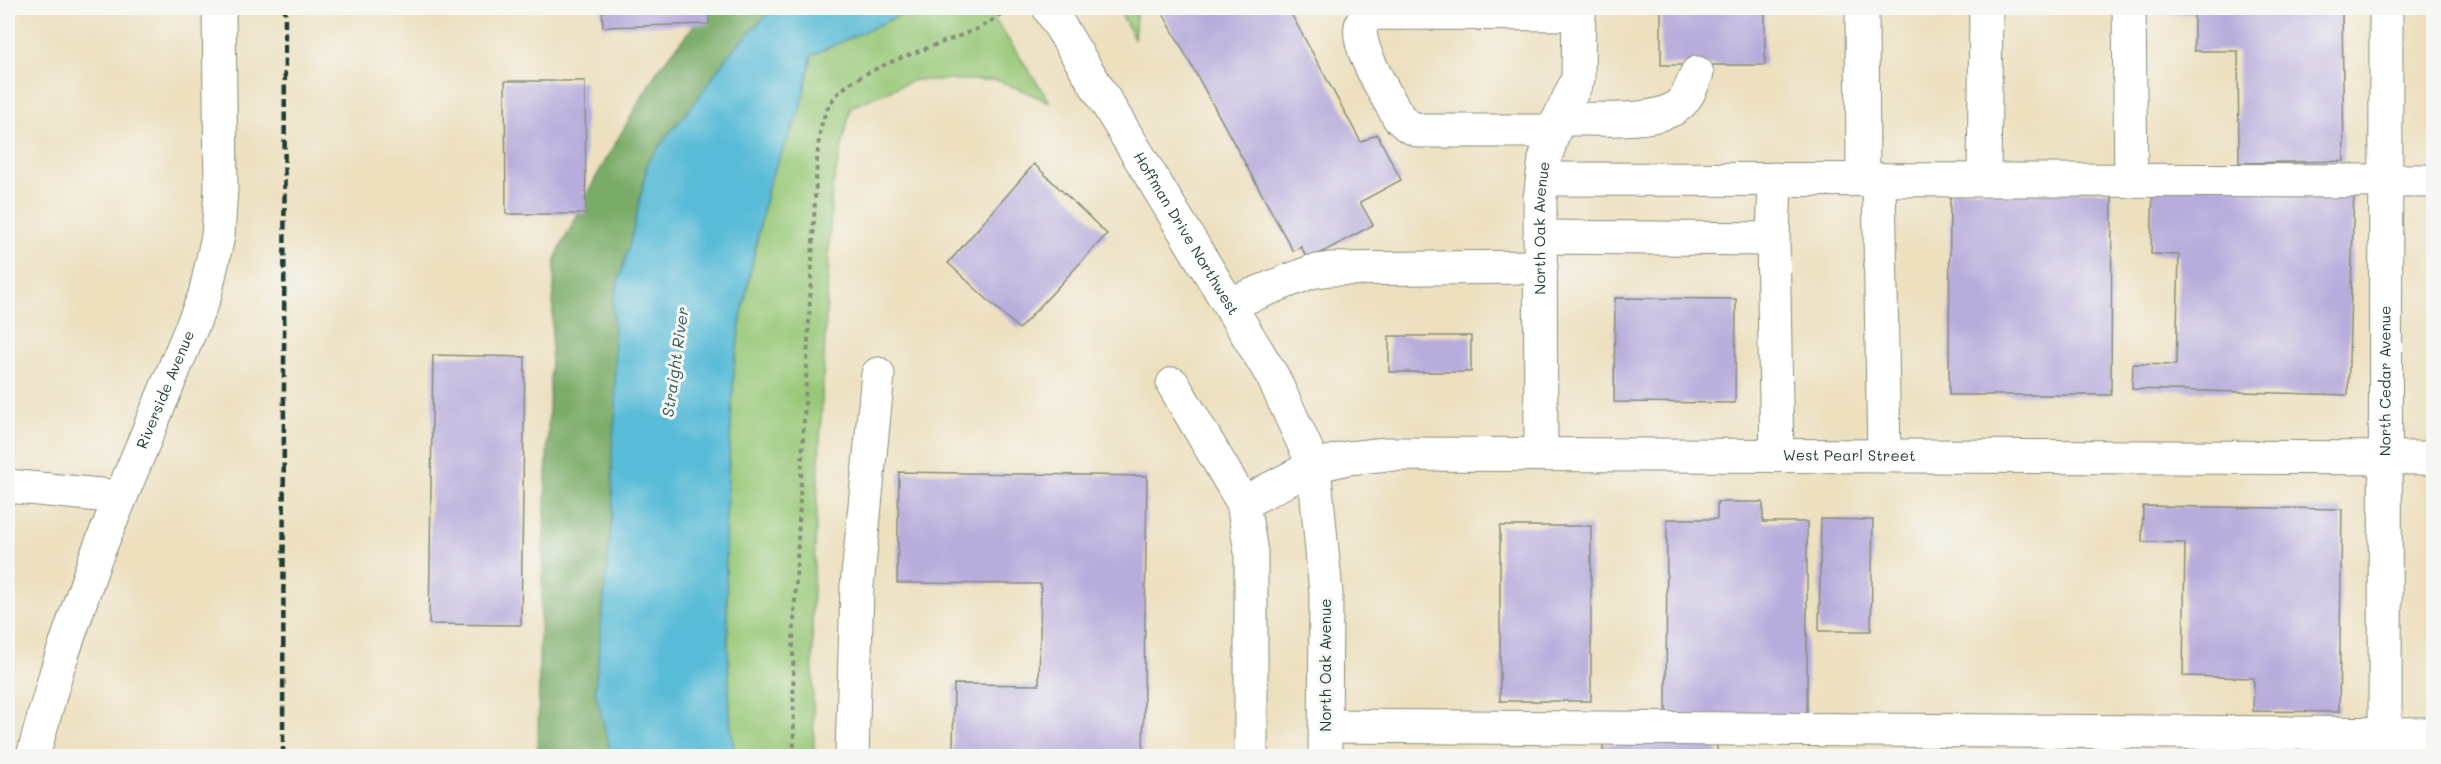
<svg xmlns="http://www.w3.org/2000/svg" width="2441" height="764" viewBox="0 0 2441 764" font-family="Mali,sans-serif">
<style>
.green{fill:#98c877;stroke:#5c8256;stroke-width:1.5}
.forest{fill:#7aac68;stroke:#4c744e;stroke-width:1.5}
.water{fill:#59bbd7;stroke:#3c7c86;stroke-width:1.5}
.building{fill:#b7acdb}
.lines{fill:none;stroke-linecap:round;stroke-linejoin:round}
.minor-casing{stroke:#868e7a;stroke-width:35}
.major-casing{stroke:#868e7a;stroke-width:35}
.path{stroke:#868e7a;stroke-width:4;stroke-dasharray:4.5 4.5;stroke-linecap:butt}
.minor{stroke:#fff;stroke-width:33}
.major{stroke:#fff;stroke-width:33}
.rail{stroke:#1f3d34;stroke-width:4.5;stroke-dasharray:9 4.5;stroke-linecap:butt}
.labels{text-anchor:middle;stroke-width:6;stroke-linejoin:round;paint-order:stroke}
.street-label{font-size:15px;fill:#1f3d34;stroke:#f6f6f2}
.water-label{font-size:16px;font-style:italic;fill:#2e5c5d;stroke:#f6f6f2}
</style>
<rect width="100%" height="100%" fill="#f6f6f2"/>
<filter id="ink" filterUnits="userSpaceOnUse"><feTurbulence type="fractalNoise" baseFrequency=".0167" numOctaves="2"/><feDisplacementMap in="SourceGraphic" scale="12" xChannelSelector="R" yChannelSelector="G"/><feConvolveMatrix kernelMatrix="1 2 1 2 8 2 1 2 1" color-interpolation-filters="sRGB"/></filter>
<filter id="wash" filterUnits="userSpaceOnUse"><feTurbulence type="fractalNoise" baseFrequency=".008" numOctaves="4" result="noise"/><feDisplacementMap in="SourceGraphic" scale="24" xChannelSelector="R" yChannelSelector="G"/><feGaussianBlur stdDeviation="1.35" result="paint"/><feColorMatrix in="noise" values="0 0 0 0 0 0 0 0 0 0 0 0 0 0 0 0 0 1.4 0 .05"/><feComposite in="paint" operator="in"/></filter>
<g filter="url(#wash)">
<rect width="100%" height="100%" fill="#ede0bf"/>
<path class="green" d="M 916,8 L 987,8 L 1050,102 L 997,80 L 914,80 L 851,107 L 832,189 L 812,610 L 814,756 L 735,756 L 730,720 L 725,530 L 734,367 L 742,313 L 769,182 L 799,113 L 812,55 Z
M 1118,8 L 1137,8 L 1134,38 Z"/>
<path class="forest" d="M 708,8 L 774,8 L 671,131 L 648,162 L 632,236 L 613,301 L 616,407 L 612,450 L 613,507 L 595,690 L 612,756 L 538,756 L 539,656 L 555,259 L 595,179 L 657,71 Z"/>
<path class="water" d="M 774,8 L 916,8 L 812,55 L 799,113 L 769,182 L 742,313 L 734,367 L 725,530 L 730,720 L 735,756 L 612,756 L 595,690 L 613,507 L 612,450 L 616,407 L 613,301 L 632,236 L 648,162 L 671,131 L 693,105 L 728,55 Z"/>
<g id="blocks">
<path class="building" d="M 602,8 L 709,8 L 709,24 L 603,27 Z
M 1160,8 L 1291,8 L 1289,10 L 1361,142 L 1377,134 L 1401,180 L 1360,202 L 1373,225 L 1308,260 L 1301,247 L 1293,251 Z
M 1661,8 L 1765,8 L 1765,65 L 1661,65 Z
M 2156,8 L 2342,8 L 2344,161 L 2239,163 L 2238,51 L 2194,51 L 2194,14 L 2156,14 Z
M 505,81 L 585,81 L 586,214 L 506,214 Z
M 1034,164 L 1107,234 L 1019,329 L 948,263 Z
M 2153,184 L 2354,189 L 2348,395 L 2132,389 L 2133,364 L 2176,365 L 2179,255 L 2151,254 Z
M 1950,190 L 2112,191 L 2111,395 L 1949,395 Z
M 1615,298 L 1736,299 L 1735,403 L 1614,402 Z
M 1389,336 L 1471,336 L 1471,372 L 1389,372 Z
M 433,355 L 525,357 L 521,625 L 429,624 Z
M 899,472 L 1147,476 L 1143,756 L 953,756 L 954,684 L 1039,685 L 1041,584 L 897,583 Z
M 1717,502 L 1763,502 L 1763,522 L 1807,522 L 1807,716 L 1666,715 L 1667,519 L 1717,519 Z
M 2143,506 L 2342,509 L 2339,712 L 2253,711 L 2254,678 L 2183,676 L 2185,543 L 2142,542 Z
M 1821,519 L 1873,520 L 1871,631 L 1819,631 Z
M 1500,526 L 1591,526 L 1591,701 L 1500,701 Z
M 2208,741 L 2341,744 L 2341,756 L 2208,756 Z
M 1717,743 L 1717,756 L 1603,756 L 1603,744 Z"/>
</g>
</g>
<g filter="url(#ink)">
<use href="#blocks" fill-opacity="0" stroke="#868e7a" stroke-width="1.5"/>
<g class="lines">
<g class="minor-casing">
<g id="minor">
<path d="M 1862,8 L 1863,179"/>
<path d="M 2129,8 L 2131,181"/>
<path d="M 1559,119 C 1589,118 1656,125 1679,105 C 1689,96 1692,85 1697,73"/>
<path d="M 1554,131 L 1420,131 L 1408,126 L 1399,118 C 1389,99 1350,40 1363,21 C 1367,15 1373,14 1380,13 L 1579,14"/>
<path d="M 1543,179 L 2434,181"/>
<path d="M 1879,180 L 1884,456"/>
<path d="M 1984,180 L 1986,8"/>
<path d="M 1540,237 L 1773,239 L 1775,179"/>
<path d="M 1773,239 L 1777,455"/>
<path d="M 1229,304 L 1311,272 L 1330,269 L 1541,267"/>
<path d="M 1173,384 L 1243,503"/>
<path id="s1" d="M 1541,454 L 1540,198 L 1545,159 L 1555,127 L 1578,79 L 1579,8"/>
<path d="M 8,486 L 120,497"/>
<path d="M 1325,726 L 2434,734"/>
<path id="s2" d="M 2385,755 L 2386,8"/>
<path id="s3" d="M 33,756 L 57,670 L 95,559 L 205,295 L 218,236 L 221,188 L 219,8"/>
<path d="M 852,756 L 857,586 L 878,374"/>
<path id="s4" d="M 1251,756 L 1251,552 L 1243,503 L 1314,466 L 1348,458 L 1387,454 L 2434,458"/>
</g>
</g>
<g class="major-casing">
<g id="major">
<path id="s5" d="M 1049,8 L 1273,377 L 1314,466 L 1326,593 L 1325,756"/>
</g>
</g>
<path class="path" d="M 794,756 L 793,641 L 817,160 C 819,138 820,116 834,98 C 859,65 949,44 987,24 C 995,19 1002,13 1010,8"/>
<use href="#minor" class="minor"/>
<use href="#major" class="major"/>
<path class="rail" d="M 283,756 L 285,8"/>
</g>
</g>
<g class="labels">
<g class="street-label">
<text dy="5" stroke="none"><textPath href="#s1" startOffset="226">North Oak Avenue</textPath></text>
<text dy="5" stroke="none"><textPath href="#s5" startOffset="264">Hoffman Drive Northwest</textPath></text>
<text dy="5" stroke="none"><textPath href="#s2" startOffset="374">North Cedar Avenue</textPath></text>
<text dy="5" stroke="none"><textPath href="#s3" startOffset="390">Riverside Avenue</textPath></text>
<text dy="5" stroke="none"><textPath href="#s4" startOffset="870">West Pearl Street</textPath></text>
<text transform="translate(1326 665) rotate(-90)" y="5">North Oak Avenue</text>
</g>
<g class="water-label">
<text transform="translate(675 362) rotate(-82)" y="6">Straight River</text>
</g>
</g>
<rect width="2441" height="764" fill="none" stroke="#f6f6f2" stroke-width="30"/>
</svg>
